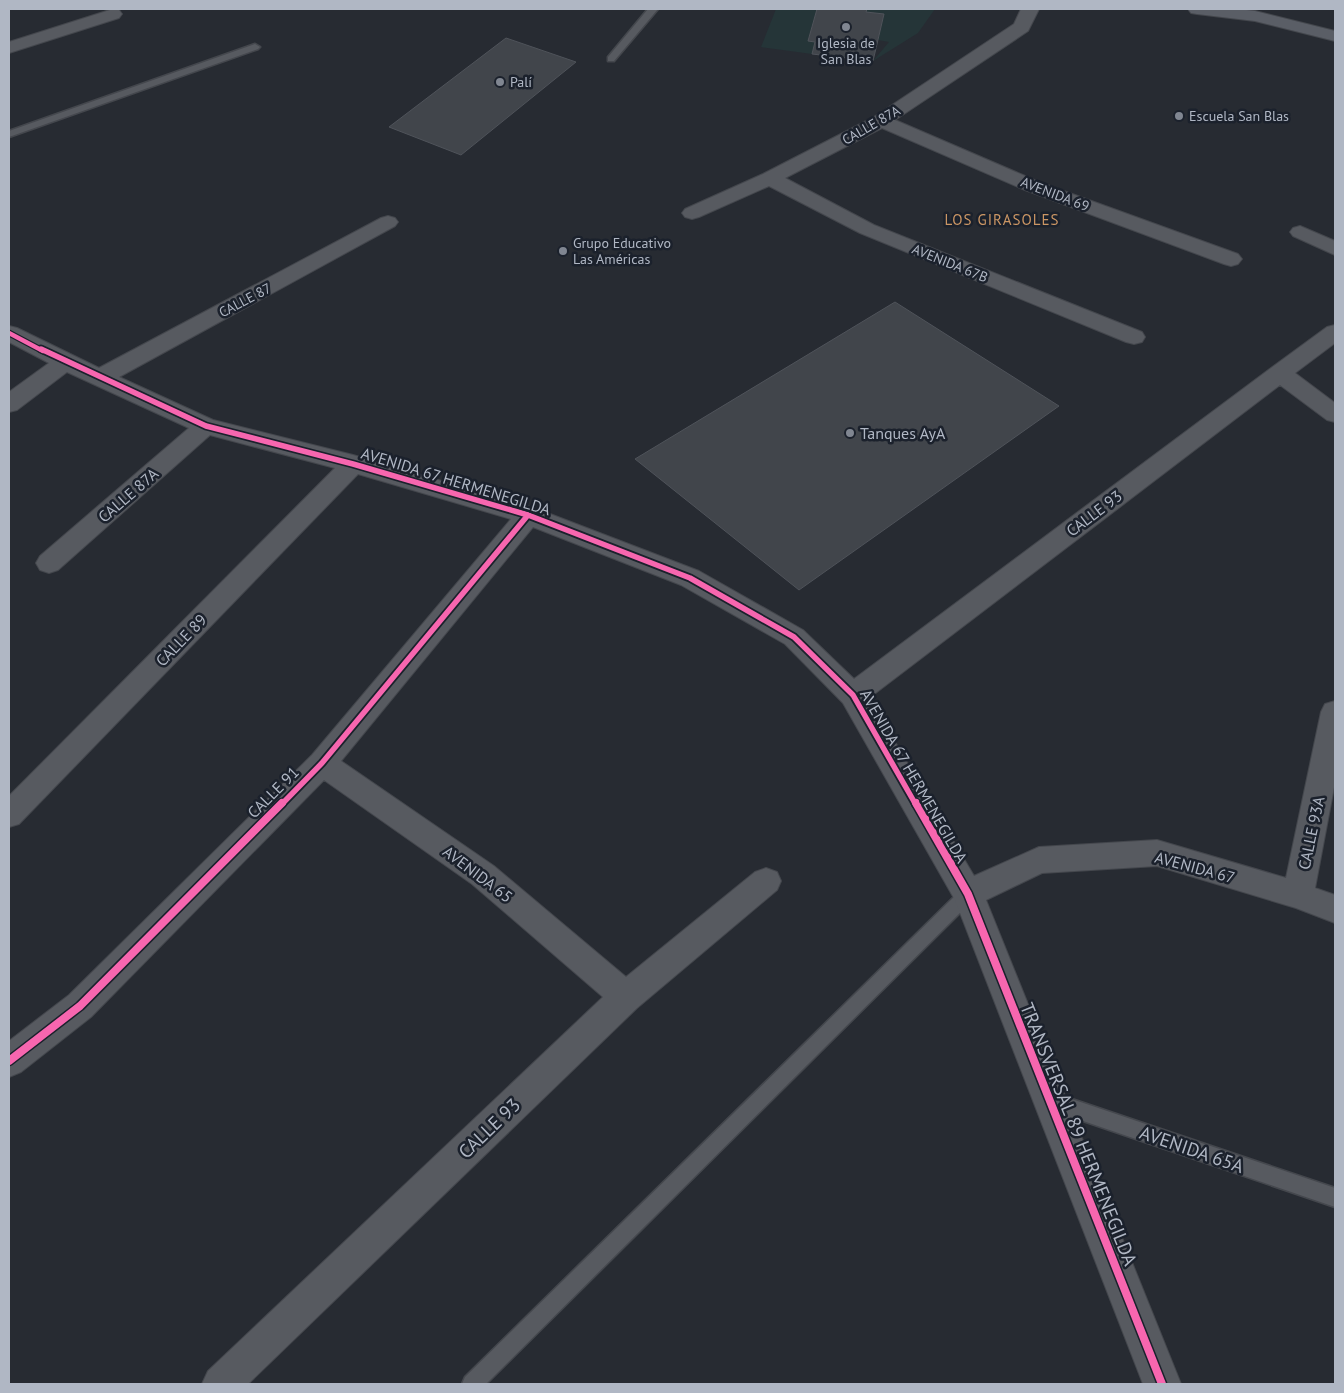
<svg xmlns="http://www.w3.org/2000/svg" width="1344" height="1393" viewBox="0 0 1344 1393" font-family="'PT Sans',sans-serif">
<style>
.green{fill:#253538}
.building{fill:#41454b;stroke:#4f535a}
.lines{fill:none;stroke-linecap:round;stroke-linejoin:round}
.lane-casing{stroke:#44474d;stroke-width:3}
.street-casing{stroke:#44474d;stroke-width:2}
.secondary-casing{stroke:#44474d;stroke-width:2}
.lane{fill:#575a60;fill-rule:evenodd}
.street{fill:#575a60;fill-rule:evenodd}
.secondary{fill:#5a5e66;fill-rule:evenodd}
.cycleway-far2-casing{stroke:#1b212c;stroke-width:7}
.cycleway-far1-casing{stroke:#1b212c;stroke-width:9}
.cycleway-casing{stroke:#1b212c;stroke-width:11}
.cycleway-far2{stroke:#f766af;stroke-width:4.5}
.cycleway-far1{stroke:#f766af;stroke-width:5.5}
.cycleway{stroke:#f766af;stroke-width:8}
.poi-dot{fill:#808691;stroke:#1b212c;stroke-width:2}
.labels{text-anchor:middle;stroke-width:5;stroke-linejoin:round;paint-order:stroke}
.far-poi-label{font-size:14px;fill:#b0b7c4;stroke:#1b212c;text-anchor:start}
.far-street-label{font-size:14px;fill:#b0b7c4;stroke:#1b212c}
.far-neighbourhood-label{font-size:15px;letter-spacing:1px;fill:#cb9664;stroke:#1b212c}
.poi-label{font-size:16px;fill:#b0b7c4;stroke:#1b212c;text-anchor:start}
.street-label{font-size:16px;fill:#b0b7c4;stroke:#1b212c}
.near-street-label{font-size:19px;fill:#b0b7c4;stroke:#1b212c}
</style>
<rect width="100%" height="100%" fill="#272b32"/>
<path class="green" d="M 776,9 L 817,9 L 808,40 L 815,42 L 812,54 L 761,47 Z
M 866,9 L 935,9 L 918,33 L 873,61 L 889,42 L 878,40 L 884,14 L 866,12 Z"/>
<path class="building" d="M 817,9 L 867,9 L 866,12 L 884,14 L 873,61 L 812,54 L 815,42 L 808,41 Z
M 506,38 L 576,62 L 461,155 L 389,127 Z
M 895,302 L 1059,406 L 799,590 L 635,459 Z"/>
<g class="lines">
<g class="lane-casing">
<path id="lane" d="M 648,9 L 658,9 L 614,61 L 608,61 L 608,57 Z
M 255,44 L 260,47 L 258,49 L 9,137 L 9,131 Z
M 968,887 L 974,889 L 976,894 L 974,899 L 486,1384 L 462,1384 L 465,1377 L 962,889 Z
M 1051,1092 L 1335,1188 L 1335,1207 L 1051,1110 L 1045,1107 L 1042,1101 L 1045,1095 Z"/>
</g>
<g class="street-casing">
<path id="street" d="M 113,9 L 119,10 L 122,14 L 119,18 L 9,53 L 9,42 Z
M 1021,9 L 1039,9 L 1028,31 L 895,120 L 1039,182 L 1238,254 L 1242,259 L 1238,264 L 1231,266 L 1224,264 L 1025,190 L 882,128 L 785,178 L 874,225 L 1142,332 L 1145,337 L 1142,342 L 1134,344 L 1126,342 L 860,233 L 769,186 L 699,217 L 692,219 L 685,217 L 682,213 L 685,209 L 763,174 L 874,117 L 1014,24 Z
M 388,216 L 395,218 L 398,222 L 395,226 L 119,377 L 213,420 L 353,455 L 537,509 L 699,571 L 803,630 L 854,679 L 1271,368 L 1327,327 L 1335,325 L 1335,343 L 1295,373 L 1335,403 L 1335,422 L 1327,420 L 1280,385 L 869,698 L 974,876 L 1039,847 L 1157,840 L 1286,878 L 1321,712 L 1325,704 L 1335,701 L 1335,782 L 1315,888 L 1335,895 L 1335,923 L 1296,908 L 1157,866 L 1042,873 L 986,900 L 1181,1384 L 1143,1384 L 955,900 L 843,703 L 785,644 L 681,585 L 533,527 L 341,761 L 494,866 L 626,977 L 755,872 L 766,868 L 777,872 L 781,881 L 777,890 L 637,1008 L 248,1384 L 202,1384 L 208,1371 L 603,997 L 472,884 L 324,780 L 91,1017 L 21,1072 L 9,1077 L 9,1041 L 69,995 L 312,755 L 511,519 L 358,474 L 19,824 L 9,827 L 9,796 L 335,468 L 210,435 L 58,570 L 49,573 L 40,570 L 36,563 L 40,556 L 189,428 L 67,372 L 17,410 L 9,412 L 9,392 L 49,363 L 9,342 L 9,326 L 17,328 L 99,368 L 381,218 Z
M 1300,226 L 1335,241 L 1335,255 L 1293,236 L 1290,232 L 1293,228 Z"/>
</g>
<g class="secondary-casing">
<path id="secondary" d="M 1188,9 L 1238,9 L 1255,11 L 1335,31 L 1335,41 L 1255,21 L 1197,14 L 1191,13 Z"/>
</g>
<use href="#lane" class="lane"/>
<use href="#street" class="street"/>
<use href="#secondary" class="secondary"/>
<g class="cycleway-far2-casing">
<path id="cycleway-far2" d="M 9,333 L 43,351"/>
</g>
<g class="cycleway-far1-casing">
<path id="cycleway-far1" d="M 41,349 L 206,426 L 353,464 L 528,515 L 690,578 L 794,637 L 853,695 L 916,805
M 281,805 L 322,763 L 528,515"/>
</g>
<g class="cycleway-casing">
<path id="cycleway" d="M 916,803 L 968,894 L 1162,1384
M 9,1061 L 80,1006 L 282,803"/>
</g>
<use href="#cycleway-far2" class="cycleway-far2"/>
<use href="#cycleway-far1" class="cycleway-far1"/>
<use href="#cycleway" class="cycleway"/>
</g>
<g class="poi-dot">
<circle cx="846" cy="27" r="5"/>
<circle cx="500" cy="82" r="5"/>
<circle cx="1179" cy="116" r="5"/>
<circle cx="563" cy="251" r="5"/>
<circle cx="850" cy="433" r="5"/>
</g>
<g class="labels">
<g class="far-poi-label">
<text x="846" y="48" text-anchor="middle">Iglesia de<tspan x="846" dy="16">San Blas</tspan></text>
<text x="510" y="87">Palí</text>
<text x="1189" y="121">Escuela San Blas</text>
<text x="573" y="248">Grupo Educativo<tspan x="573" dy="16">Las Américas</tspan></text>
</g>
<g class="far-street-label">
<text transform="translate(871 125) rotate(-30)" y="5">CALLE 87A</text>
<text transform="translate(1055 194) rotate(21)" y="5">AVENIDA 69</text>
<text transform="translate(950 263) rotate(22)" y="5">AVENIDA 67B</text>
<text transform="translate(245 300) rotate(-28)" y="5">CALLE 87</text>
</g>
<g class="far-neighbourhood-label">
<text x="1002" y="225">LOS GIRASOLES</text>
</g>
<g class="poi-label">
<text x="860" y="439">Tanques AyA</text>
</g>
<g class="street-label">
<text transform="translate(456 481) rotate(17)" y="6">AVENIDA 67 HERMENEGILDA</text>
<text transform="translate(128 495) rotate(-41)" y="6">CALLE 87A</text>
<text transform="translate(1094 513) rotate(-37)" y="6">CALLE 93</text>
<text transform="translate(181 640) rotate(-46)" y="6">CALLE 89</text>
<text transform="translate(914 776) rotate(60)" y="6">AVENIDA 67 HERMENEGILDA</text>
<text transform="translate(273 792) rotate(-45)" y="6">CALLE 91</text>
<text transform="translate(1311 833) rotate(-78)" y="6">CALLE 93A</text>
<text transform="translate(1195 867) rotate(15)" y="6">AVENIDA 67</text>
<text transform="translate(478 874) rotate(37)" y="6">AVENIDA 65</text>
</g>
<g class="near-street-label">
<text transform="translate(489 1128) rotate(-44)" y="7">CALLE 93</text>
<text transform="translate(1079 1134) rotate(68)" y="7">TRANSVERSAL 89 HERMENEGILDA</text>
<text transform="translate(1192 1149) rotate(19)" y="7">AVENIDA 65A</text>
</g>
</g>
<rect width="1344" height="1393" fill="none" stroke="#b0b7c4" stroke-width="20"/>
</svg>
